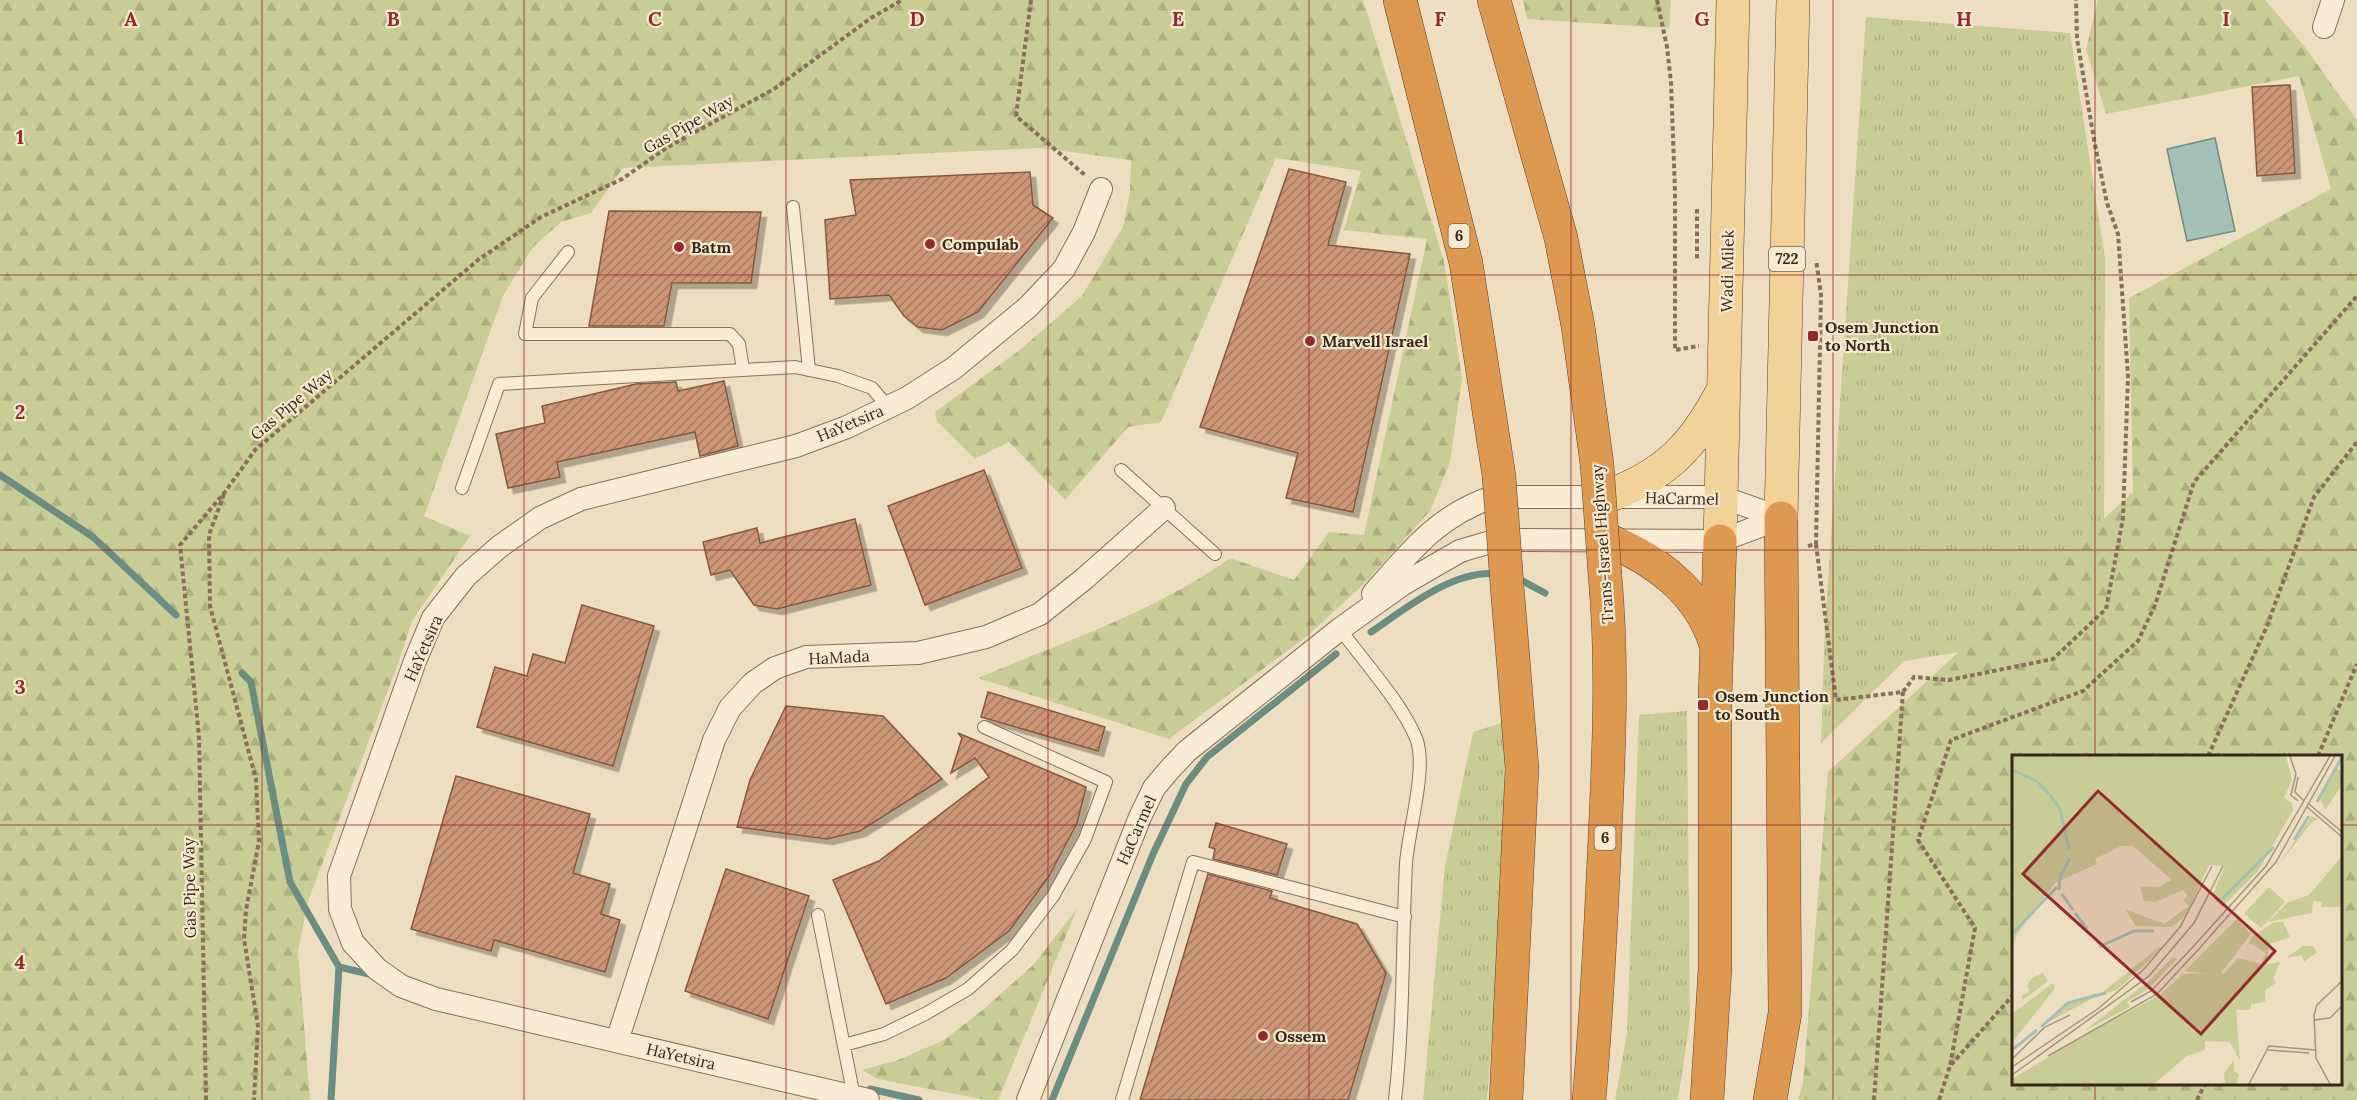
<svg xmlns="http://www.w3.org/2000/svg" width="2357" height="1100" viewBox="0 0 2357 1100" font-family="Lora,serif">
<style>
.grass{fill:url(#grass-tufts)}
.forest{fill:url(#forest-firs);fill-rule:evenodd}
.water{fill:#a3c0b6;stroke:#6b8e83;stroke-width:1.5}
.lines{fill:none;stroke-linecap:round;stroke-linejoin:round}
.stream{stroke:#6b8e83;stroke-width:7}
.building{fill:url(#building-hatch);stroke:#86583e;stroke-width:1.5;filter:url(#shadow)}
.lane-casing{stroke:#876f58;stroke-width:14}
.street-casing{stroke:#876f58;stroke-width:24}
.primary-casing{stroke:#553e2d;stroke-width:34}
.highway-casing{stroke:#553e2d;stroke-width:34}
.path{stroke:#876f58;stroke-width:4;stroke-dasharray:4.5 3;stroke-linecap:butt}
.lane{stroke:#f9ecd4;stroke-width:12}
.street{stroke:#f9ecd4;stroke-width:22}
.primary{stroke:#f2d298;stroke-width:33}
.highway{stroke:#de9951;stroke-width:33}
.highway-bridge-casing{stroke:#553e2d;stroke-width:34;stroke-linecap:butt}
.highway-bridge{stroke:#de9951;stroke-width:33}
.grid{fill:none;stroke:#96282e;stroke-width:1.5;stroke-opacity:0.55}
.poi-dot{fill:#96282e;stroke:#f5e9d0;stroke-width:2}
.labels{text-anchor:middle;stroke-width:4.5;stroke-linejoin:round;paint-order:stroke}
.shield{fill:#f5e9d0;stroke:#706253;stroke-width:1.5}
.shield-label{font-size:15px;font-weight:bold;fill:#37281d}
.street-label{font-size:16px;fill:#37281d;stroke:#f5e9d0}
.poi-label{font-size:16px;font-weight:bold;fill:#37281d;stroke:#f5e9d0;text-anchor:start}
.inset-river{fill:none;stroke:#a3c0b6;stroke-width:3}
.inset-road{fill:none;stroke:#a5957f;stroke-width:1.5}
.view{fill:#96282e;fill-opacity:0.15;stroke:#96282e;stroke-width:3}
.inset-edge{fill:none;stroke:#37281d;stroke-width:3}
.grid-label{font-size:20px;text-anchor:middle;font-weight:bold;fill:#96282e;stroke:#f5e9d0;stroke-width:4.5;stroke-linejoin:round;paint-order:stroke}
</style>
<defs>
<pattern id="grass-tufts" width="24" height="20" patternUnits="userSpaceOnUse" patternTransform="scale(1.5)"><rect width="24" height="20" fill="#c8cc95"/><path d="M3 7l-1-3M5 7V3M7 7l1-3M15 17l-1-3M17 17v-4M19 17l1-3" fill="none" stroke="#acaf80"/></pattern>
<pattern id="forest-firs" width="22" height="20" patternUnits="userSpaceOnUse" patternTransform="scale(1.5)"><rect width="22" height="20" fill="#c8cc95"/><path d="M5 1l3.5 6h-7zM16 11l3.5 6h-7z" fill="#acaf80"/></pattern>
<pattern id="building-hatch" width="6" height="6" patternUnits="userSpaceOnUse" patternTransform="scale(1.5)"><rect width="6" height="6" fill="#cc9676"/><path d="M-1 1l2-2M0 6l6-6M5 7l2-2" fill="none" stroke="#a67a60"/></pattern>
<filter id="shadow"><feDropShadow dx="5.5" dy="5.5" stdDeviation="0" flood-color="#0004"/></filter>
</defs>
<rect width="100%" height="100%" fill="#eedec1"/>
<path class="grass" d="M 1866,17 L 2070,33 L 2105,258 L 2104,543 L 2005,645 L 1904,661 L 1821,743 L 1825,624 Z
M 1687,711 L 1690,1020 L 1678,1100 L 1615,1100 L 1627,1033 L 1639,715 Z
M 1505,722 L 1503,890 L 1487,1100 L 1423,1100 L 1445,866 L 1473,732 Z"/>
<path class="forest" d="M 0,0 L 1363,0 L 1444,261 L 1462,378 L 1450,462 L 1430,511 L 1364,584 L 1306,637 L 1169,739 L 978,678 C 1063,642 1155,612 1230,558 L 1294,580 L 1329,532 L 1364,535 L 1427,239 L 1344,230 L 1361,171 L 1276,158 L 1161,422 L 1128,427 L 1065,500 L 1009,442 L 975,459 L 937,421 L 935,412 L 1021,349 L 1082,296 L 1123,227 L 1130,192 L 1131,160 L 1040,148 L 623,168 L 591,213 L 561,222 L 533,247 L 503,296 L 424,516 L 470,536 L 412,621 L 398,664 L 308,901 L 298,951 L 310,1100 L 0,1100 Z
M 1523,0 L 1671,0 L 1669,28 L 1527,19 Z
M 2098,0 L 2265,0 L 2302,43 L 2357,120 L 2357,1100 L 1798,1100 L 1803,1083 L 1828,772 L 2133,492 L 2129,298 L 2331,189 L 2299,76 L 2106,114 L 2086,49 ZM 2014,756 L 2340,756 L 2340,1084 L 2014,1084 Z
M 1077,909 L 998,1100 L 986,1100 L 878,1079 L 862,1070 L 898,1060 L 944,1040 L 984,1009 L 1033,965 Z"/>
<path class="water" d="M 2215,138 L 2235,231 L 2187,241 L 2167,149 Z"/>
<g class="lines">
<path class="stream" d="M 0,475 L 93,537 L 176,615
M 1517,578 L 1545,593
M 1371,632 C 1405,609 1454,569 1497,574
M 242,673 L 251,682 L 290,882 L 339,967 L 369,974
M 870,1089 L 919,1100
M 331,1100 L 339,967
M 1052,1100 L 1153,854 L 1186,784 L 1207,757 L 1336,654"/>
</g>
<path class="building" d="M 2290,85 L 2295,173 L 2257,176 L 2252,87 Z
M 1289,169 L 1346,182 L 1328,245 L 1410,254 L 1353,512 L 1286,498 L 1298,453 L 1200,427 Z
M 1030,172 L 1033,205 L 1053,218 L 978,312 L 942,330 L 918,327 L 904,316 L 889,295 L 830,299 L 825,220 L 856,215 L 850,180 Z
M 609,211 L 761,212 L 751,283 L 672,283 L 664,326 L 589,326 Z
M 724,381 L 738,446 L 700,456 L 695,432 L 557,462 L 560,477 L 508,488 L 496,434 L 545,423 L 542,406 L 636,384 L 676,382 L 678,391 Z
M 984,470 L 1022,568 L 925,605 L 888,506 Z
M 855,519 L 871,585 L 777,609 L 754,605 L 730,570 L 711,575 L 703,542 L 757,528 L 760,543 Z
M 582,605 L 654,626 L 613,766 L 477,727 L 495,667 L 527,676 L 533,654 L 565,663 Z
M 988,692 L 1105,727 L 1098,751 L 981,717 Z
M 786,706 L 883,716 L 942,779 L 860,831 L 827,839 L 737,827 L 750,780 Z
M 958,733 L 1086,787 L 1077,823 L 1049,876 L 1009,931 L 946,978 L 886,1004 L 833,880 L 879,861 L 989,777 L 975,758 L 951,773 L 962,738 Z
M 456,776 L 590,814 L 573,873 L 610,884 L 601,914 L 620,920 L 605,972 L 494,940 L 491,951 L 411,929 Z
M 1216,823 L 1287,844 L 1277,875 L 1213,859 L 1215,849 L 1209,847 Z
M 726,869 L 809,896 L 768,1019 L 685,991 Z
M 1208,874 L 1272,891 L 1270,898 L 1357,924 L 1386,973 L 1348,1100 L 1140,1100 Z"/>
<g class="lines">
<g class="lane-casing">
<path id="lane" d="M 793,207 L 809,370
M 568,252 L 532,298 L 525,334 L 730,334 L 739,344 L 743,370
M 1121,470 L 1215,554
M 462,488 L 499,384 L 795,367 L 838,376 L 872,388 L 888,407
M 1340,629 C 1364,662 1401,702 1416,738 C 1428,767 1408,831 1406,864 C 1402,943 1404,1021 1395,1100
M 818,915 L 854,1097
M 844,1045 L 884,1034 L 925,1014 L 968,989 L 1012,950 L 1053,896 L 1085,839 L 1106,782 L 984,727
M 1122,1100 L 1193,862 L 1405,917"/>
</g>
<g class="street-casing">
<path id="street" d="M 2324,27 L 2333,0
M 1373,594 C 1410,552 1438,515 1493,497 L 1722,497 L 1781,518
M 617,1041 L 714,740 L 730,708 L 753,683 L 775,668 L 806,657 L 918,653 L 986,637 L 1040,614 L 1084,579 L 1164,508
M 868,1100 L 436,999 L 401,986 L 377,969 L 353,943 L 340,909 L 339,876 L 415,661 L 433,618 L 466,576 L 499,547 L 540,518 L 581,499 L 796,446 L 847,427 L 907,398 L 954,368 L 1028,307 L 1064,269 L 1084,232 L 1101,189
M 1028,1100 L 1140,817 L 1154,788 L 1170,769 L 1187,751 L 1340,629 L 1403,584 L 1460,551 L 1494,541 L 1513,540 L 1720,541 L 1781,518"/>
</g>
<g class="primary-casing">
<path id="primary" d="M 1605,497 C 1665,476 1694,446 1723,390
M 1781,518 L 1793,0
M 1720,541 L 1733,0"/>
</g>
<g class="highway-casing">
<path id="highway" d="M 1400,0 L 1466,263 L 1499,476
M 1494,0 L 1561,238 L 1578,326 L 1597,464
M 1610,541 C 1656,560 1699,592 1715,642
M 1506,1100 L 1522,768 L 1507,585
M 1589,1100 C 1597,1012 1601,924 1605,836 C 1609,749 1613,662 1605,576
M 1707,1100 L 1715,968 L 1715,699 L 1720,541
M 1770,1100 L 1785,1013 L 1781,518"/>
</g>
<path class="path" d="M 1031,0 L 1016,116 L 1086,176
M 1657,0 L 1667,47 L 1671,82 L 1675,191 L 1675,350 L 1699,346
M 1697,209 L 1697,259
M 224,494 L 209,535 L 210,606 L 256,779 L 259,841 L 246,910 L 244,939 L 258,1026 L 254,1100
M 1816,544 L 1836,700 L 1903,692 L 1914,677 L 1949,680 L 2053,659 L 2106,609 L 2123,518 L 2128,376 L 2118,234 L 2107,203 L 2095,145 L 2077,39 L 2076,0
M 1808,546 L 1816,544 L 1821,294 L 1816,260
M 2208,756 L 2267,626 L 2314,497 L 2357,442
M 2318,756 L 2357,664
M 2014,994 L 1950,1066 L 1975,928 L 1918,840 L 1951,740 L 2083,691 L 2138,641 L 2155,605 L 2194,482 L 2357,296
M 206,1100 L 199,737 L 180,545 L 225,492 L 255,450 L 478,260 L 541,217 L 622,179 L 668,147 L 774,89 L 871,18 L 902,0
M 1874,1100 L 1903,692
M 1939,1100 L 1950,1066
M 2197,1100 L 2205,1084"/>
<use href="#lane" class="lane"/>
<use href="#street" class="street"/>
<use href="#primary" class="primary"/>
<use href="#highway" class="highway"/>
<g class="highway-bridge-casing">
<path id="highway-bridge" d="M 1597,464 L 1605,576
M 1499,476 L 1507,585"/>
</g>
<use href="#highway-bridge" class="highway-bridge"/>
</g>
<path class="grid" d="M 262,0 L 262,1100M 524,0 L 524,1100M 786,0 L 786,1100M 1048,0 L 1048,1100M 1309,0 L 1309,1100M 1571,0 L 1571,1100M 1833,0 L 1833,1100M 2095,0 L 2095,756M 0,275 L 2357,275M 0,550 L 2357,550M 0,825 L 2014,825M 2340,825 L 2357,825M 2095,1084 L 2095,1100"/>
<g class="poi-dot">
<circle cx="930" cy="244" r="6"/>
<circle cx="679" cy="247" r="6"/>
<rect x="1807" y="330" width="12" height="12" rx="3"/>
<circle cx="1310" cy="341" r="6"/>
<rect x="1697" y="699" width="12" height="12" rx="3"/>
<circle cx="1263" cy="1036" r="6"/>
</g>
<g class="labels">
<g class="shield">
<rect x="1448.5" y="224" width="21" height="24" rx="4.5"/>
<rect x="1769" y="247" width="36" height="24" rx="4.5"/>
<rect x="1594.5" y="826" width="21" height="24" rx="4.5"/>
</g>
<g class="shield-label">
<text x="1459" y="241">6</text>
<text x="1787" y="264">722</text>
<text x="1605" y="843">6</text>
</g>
<g class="street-label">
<text transform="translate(688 124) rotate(-30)" y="6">Gas Pipe Way</text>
<text transform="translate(1727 271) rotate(-89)" y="6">Wadi Milek</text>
<text transform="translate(291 404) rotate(-40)" y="6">Gas Pipe Way</text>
<text transform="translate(850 423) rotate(-23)" y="6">HaYetsira</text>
<text transform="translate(1682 498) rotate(1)" y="6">HaCarmel</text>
<text transform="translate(1602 544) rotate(-94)" y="6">Trans-Israel Highway</text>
<text transform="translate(423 648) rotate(-66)" y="6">HaYetsira</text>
<text transform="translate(839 657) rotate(-3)" y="6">HaMada</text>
<text transform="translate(1136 830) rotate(-66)" y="6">HaCarmel</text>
<text transform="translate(189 888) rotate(-91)" y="6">Gas Pipe Way</text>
<text transform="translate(681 1056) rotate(13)" y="6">HaYetsira</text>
</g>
<g class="poi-label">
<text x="942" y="250">Compulab</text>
<text x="691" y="253">Batm</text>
<text x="1825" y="333">Osem Junction<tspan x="1825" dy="18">to North</tspan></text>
<text x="1322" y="347">Marvell Israel</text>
<text x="1715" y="702">Osem Junction<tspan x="1715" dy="18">to South</tspan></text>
<text x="1275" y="1042">Ossem</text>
</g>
</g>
<g transform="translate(2012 755)">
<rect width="330" height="330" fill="#eedec1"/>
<path d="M 324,13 L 330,16 L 330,30 L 313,55 L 308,43 ZM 300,61 L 306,64 L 300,67 L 264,113 ZM 225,164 L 239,179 L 207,220 L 173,216 ZM 147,192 L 150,193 L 105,235 L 87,240 ZM 161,202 L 165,204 L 136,234 L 115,247 L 118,252 L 72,276 L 138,225 Z" fill="#c8cc95"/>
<path d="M 0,1 L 274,1 L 280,25 L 272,43 L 280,48 L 281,55 L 246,116 L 210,152 L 200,141 L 213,111 L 197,110 L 177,154 L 170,164 L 159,172 L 124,171 L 113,154 L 152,169 L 177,151 L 171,145 L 176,141 L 171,135 L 144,147 L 132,146 L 128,131 L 147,132 L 160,125 L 121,91 L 109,91 L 83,104 L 85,109 L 43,128 L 4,180 L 0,199 ZM 262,167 L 271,167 L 278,182 L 257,189 L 255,209 L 268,207 L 261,223 L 264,228 L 253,235 L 253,247 L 239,249 L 239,255 L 224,255 L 228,306 L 218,287 L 193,286 L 193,295 L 175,301 L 142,329 L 0,329 L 0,324 L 83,274 L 148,240 L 171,219 L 213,218 L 226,203 L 249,209 L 254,198 L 237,188 L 240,182 ZM 291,191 L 301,191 L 305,197 L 292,207 L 290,200 L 274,203 ZM 41,228 L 43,233 L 0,288 L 0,259 ZM 85,238 L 85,241 L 32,269 L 54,247 ZM 222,305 L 222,316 L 227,319 L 224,329 L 213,329 L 212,318 Z" fill="#c8cc95"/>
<path d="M 330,101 L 330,152 L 309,152 L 310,147 L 301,146 L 300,158 L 256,167 L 275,148 L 297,140 ZM 31,218 L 36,226 L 11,245 L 9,241 L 18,236 L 15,231 L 21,222 Z" fill="#c8cc95"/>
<path d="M 257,132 L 273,147 L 249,173 L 232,158 Z" fill="#c8cc95"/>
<path class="inset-river" d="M 0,15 L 25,26 L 38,40 L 48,54 L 57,95M 305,47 L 330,2M 282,85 L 297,61M 47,135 L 48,122 L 58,103M 50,139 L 61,155M 210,144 L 262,92M 63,158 L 75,174M 0,179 L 45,132M 87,192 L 122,176 L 142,176M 29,272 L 56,248 L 94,238M 0,295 L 25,275"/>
<path class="inset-road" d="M 278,1 L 284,19 L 279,40 L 286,46M 286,22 L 283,37 L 292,46M 297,49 L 330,77M 295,52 L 330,82M 179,194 L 254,111 L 318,1M 185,196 L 264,107 L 323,1M 119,247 L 139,236 L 179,194M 302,265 L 318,263 L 330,251M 256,295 L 297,298M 36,301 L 145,239 L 185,196M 0,304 L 33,272 L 58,260M 0,312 L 87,253 L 132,214 L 168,172 L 200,111M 0,320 L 137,221 L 182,168 L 211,111M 237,329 L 257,291 L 304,295M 318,329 L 304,303 L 302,260 L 305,250 L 330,226"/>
<path class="view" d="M 86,36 L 263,196 L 189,279 L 11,119 Z"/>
<rect width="330" height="330" class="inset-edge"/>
</g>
<g class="grid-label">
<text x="131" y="26">A</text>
<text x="393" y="26">B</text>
<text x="655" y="26">C</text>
<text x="917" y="26">D</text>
<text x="1178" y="26">E</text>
<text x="1440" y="26">F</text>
<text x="1702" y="26">G</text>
<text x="1964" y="26">H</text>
<text x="2226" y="26">I</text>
<text x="20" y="144">1</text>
<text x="20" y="419">2</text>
<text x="20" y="694">3</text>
<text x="20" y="969">4</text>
</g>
</svg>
